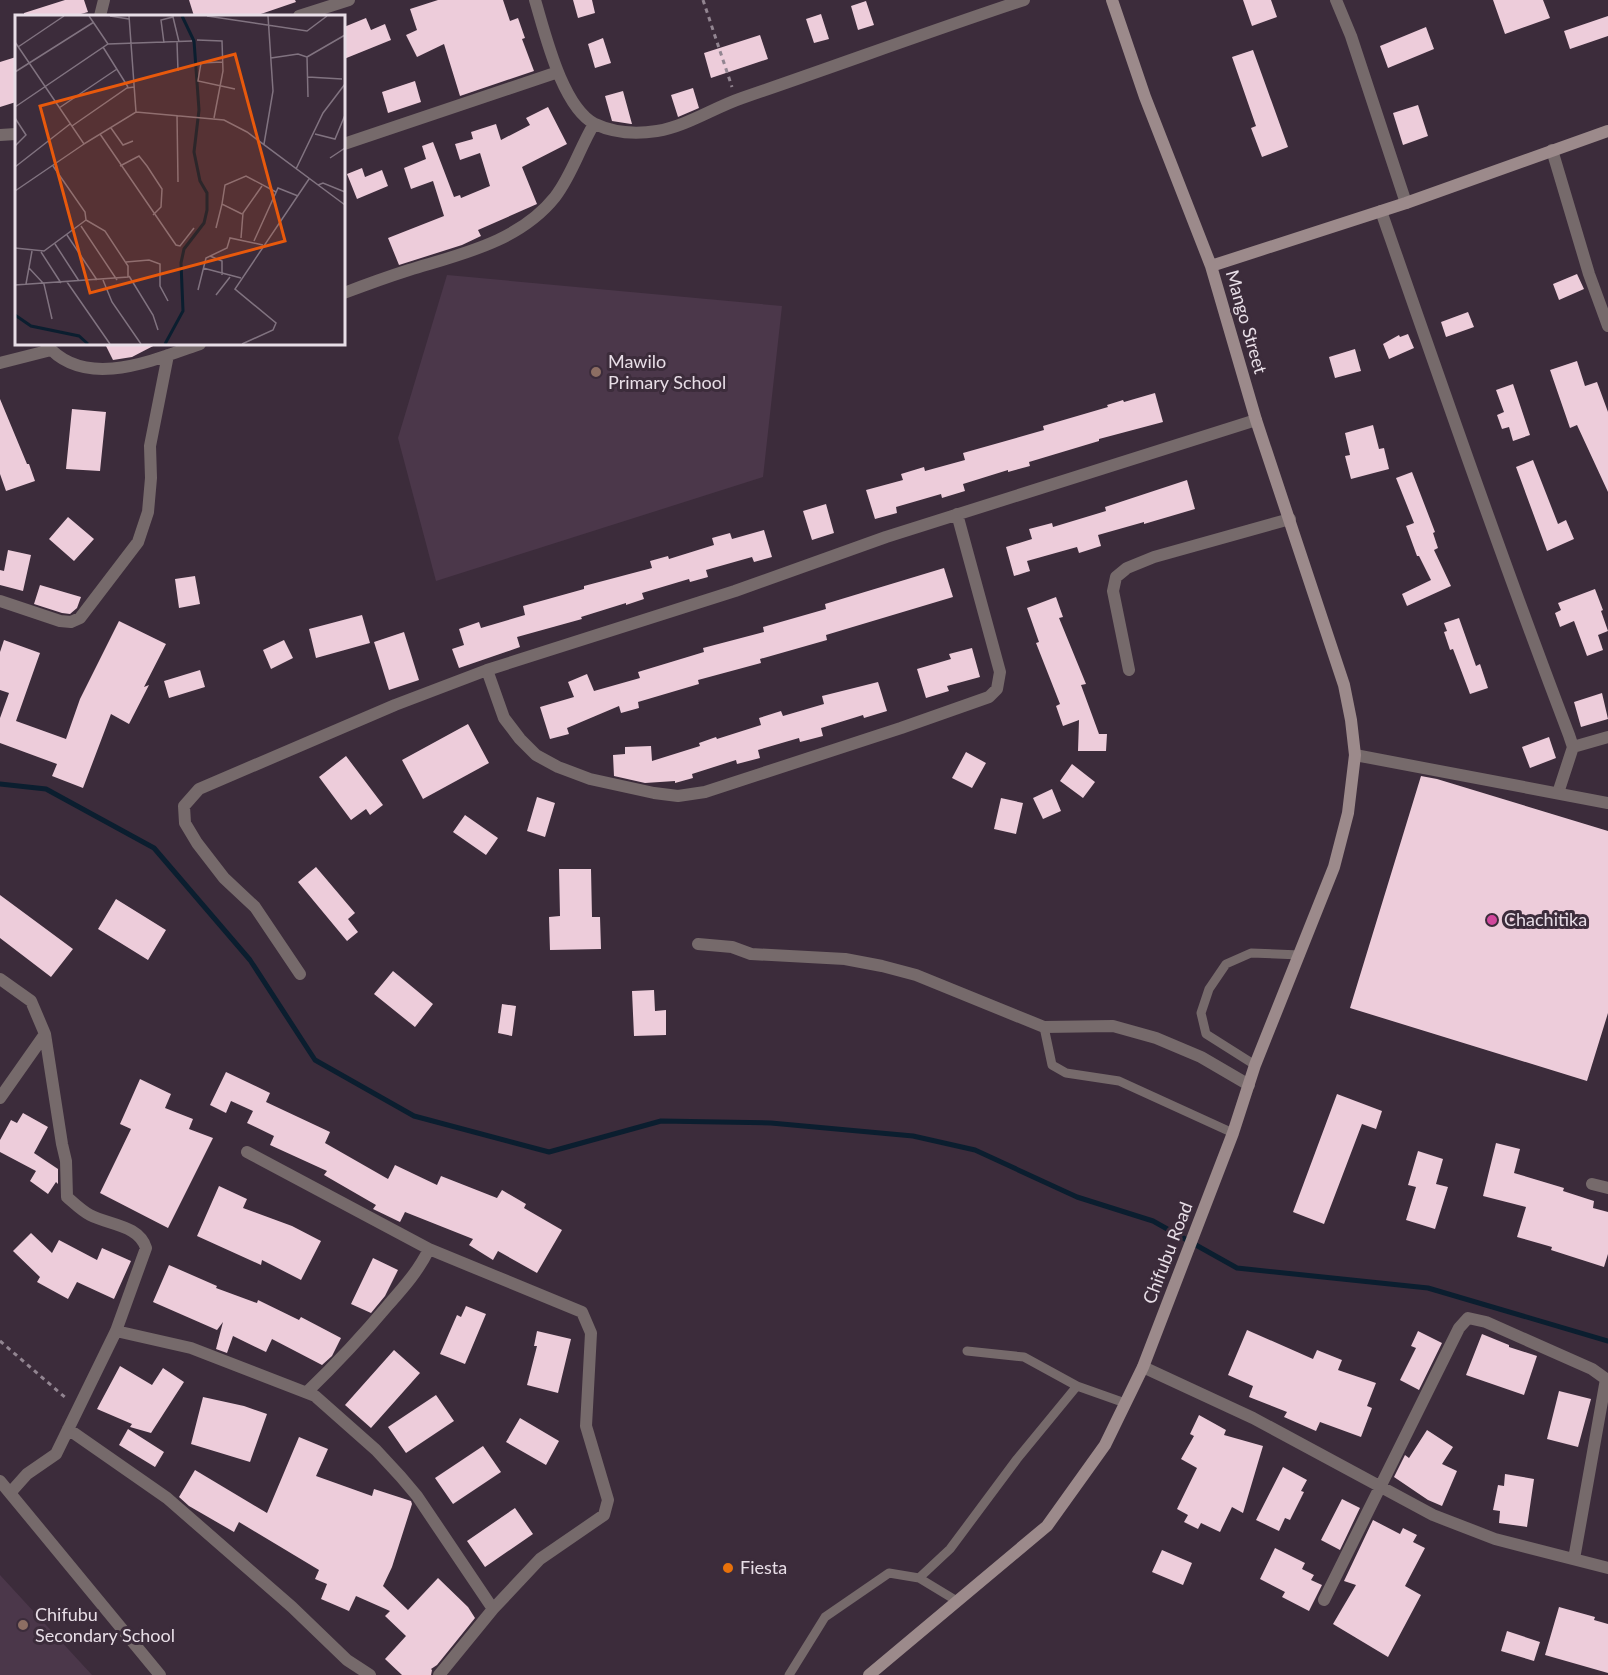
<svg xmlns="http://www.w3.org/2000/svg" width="1608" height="1675" viewBox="0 0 1608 1675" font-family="Lato,sans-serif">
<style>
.built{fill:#4b374a}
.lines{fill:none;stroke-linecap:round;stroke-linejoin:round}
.stream{stroke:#0b1e2f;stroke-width:5}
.building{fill:#edccda}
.path{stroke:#928591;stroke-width:3;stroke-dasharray:4.5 4.5;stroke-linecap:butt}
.service{stroke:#766a6b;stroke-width:9}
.minor{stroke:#766a6b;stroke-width:12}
.tertiary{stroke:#766a6b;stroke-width:12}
.secondary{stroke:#9c8a8b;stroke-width:12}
.education-dot{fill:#8d6e63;stroke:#3c2c3b;stroke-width:2}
.hotel-dot{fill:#d1479c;stroke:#3c2c3b;stroke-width:2}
.food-dot{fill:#e8710a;stroke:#3c2c3b;stroke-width:2}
.labels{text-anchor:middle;stroke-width:6;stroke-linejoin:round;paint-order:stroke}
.street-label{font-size:18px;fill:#e8dee7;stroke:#3c2c3b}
.poi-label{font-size:18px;fill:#e8dee7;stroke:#3c2c3b;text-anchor:start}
.inset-river{fill:none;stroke:#0b1e2f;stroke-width:3}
.inset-road{fill:none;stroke:#817380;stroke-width:1.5}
.view{fill:#e8590c;fill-opacity:0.15;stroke:#e8590c;stroke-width:3}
.inset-edge{fill:none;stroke:#e8dee7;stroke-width:3}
</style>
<rect width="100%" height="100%" fill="#3c2c3b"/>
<path class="built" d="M 447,275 L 782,306 L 763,477 L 436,581 L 398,438 Z
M 0,1575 L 92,1675 L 0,1675 Z"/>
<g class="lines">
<path class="stream" d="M 0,784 L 46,789 L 154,848 L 250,960 L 315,1060 L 414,1116 L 549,1152 L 661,1121 L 771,1123 L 913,1136 L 975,1150 L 1077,1197 L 1153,1221 L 1237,1268 L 1428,1288 L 1608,1341"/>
</g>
<path class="building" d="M 65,0 L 84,0 L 88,12 L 74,16 L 24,16 L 24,13 Z
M 189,0 L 295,0 L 296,2 L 255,16 L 194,16 Z
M 438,0 L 503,0 L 510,21 L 518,18 L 525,38 L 522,39 L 534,71 L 460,96 L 444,44 L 417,57 L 406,35 L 417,30 L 410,9 Z
M 573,0 L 592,0 L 595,13 L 578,18 Z
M 1243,0 L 1271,0 L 1277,17 L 1252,26 Z
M 1493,0 L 1543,0 L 1550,18 L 1505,34 Z
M 866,1 L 874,25 L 858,30 L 851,6 Z
M 821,14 L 829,39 L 814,43 L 806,19 Z
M 1608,16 L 1608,36 L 1570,49 L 1564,31 Z
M 366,18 L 371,30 L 385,24 L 391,40 L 344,59 L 344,27 Z
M 1426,27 L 1434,49 L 1388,68 L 1380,46 Z
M 760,35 L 768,59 L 711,78 L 704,53 Z
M 603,38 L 611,63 L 595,68 L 588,44 Z
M 1253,50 L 1288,147 L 1262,157 L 1251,128 L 1256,126 L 1232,57 Z
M 16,57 L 16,102 L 0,107 L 0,62 Z
M 415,81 L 421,102 L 388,113 L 382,92 Z
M 693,88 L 699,108 L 678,117 L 671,95 Z
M 623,91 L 632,124 L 631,124 L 612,121 L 605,96 Z
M 1418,105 L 1428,136 L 1403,145 L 1393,113 Z
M 548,107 L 567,144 L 522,167 L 537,204 L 478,230 L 481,236 L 462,245 L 399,265 L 388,238 L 444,216 L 433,181 L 411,189 L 404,168 L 426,159 L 422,146 L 433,142 L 454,197 L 460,195 L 461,198 L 490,186 L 480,153 L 460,160 L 455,144 L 473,139 L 471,132 L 496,124 L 501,140 L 530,125 L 526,118 Z
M 362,168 L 365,177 L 382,170 L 388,186 L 357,199 L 347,174 Z
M 1577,274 L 1584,289 L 1559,300 L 1553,284 Z
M 1468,312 L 1474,327 L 1446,337 L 1441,322 Z
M 1408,334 L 1414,348 L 1389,359 L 1383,344 L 1399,335 L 1400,337 Z
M 105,344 L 157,344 L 132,357 L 113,360 Z
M 1355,349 L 1361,371 L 1335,378 L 1329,357 Z
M 1577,361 L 1585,386 L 1597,382 L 1608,412 L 1608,492 L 1577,425 L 1570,428 L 1550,370 Z
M 1513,384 L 1530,435 L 1513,441 L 1509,427 L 1502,429 L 1497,415 L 1504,412 L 1496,390 Z
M 1155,393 L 1163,422 L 1099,439 L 1099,441 L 1029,462 L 1030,466 L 1008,472 L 1008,470 L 963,484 L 965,491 L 942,498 L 941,494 L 896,507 L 897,513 L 875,519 L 866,490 L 903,480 L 901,474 L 924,467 L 925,471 L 965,460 L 963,453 L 1044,430 L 1043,426 L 1108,407 L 1107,405 L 1123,400 L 1124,402 Z
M 0,399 L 27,464 L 29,464 L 35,481 L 6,491 L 0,474 Z
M 72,409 L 106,412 L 100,471 L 66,469 Z
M 1373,425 L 1379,449 L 1384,448 L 1389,469 L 1351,479 L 1345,456 L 1350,455 L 1345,433 Z
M 1533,460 L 1558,524 L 1566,520 L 1574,539 L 1547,551 L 1516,467 Z
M 1412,472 L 1435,532 L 1433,533 L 1438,548 L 1434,550 L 1451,586 L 1407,606 L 1402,594 L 1431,580 L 1419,556 L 1417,556 L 1406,526 L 1414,523 L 1396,478 Z
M 1187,480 L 1195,509 L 1144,524 L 1144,522 L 1098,535 L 1101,546 L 1079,553 L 1077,547 L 1027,561 L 1030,571 L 1014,576 L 1006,547 L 1032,539 L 1029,529 L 1052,523 L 1053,527 L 1106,511 L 1105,507 Z
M 826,504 L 834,533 L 812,540 L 803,511 Z
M 68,517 L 94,539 L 74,561 L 49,539 Z
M 764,530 L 772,557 L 754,562 L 752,557 L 706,570 L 708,577 L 690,582 L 689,579 L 642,593 L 644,599 L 626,605 L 626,603 L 581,617 L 582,619 L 517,637 L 520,647 L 459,668 L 452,649 L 464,645 L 459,629 L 479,622 L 481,628 L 525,615 L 523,606 L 584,589 L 584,586 L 652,568 L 650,561 L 668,556 L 669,559 L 714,545 L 712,538 L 730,533 L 732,539 Z
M 8,550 L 31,555 L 23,591 L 0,585 L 0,570 L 4,571 Z
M 944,568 L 953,597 L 826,635 L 827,640 L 760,659 L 761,663 L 698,680 L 699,684 L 638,702 L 639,708 L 621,713 L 619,706 L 567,728 L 569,734 L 550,739 L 540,707 L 574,697 L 568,682 L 587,674 L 594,691 L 640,678 L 638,672 L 704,652 L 703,648 L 764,632 L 763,627 L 826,609 L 825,604 Z
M 195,576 L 200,604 L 179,608 L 175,579 Z
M 40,585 L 81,597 L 77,608 L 70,614 L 62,613 L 34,604 Z
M 1595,589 L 1603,610 L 1601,611 L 1608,631 L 1598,635 L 1603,650 L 1587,656 L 1574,621 L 1560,627 L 1555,613 L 1561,610 L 1558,603 Z
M 1056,597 L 1063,617 L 1059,618 L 1086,684 L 1081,685 L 1099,734 L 1107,734 L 1106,751 L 1078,751 L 1079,720 L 1063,726 L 1056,706 L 1060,704 L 1036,643 L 1039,642 L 1027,608 Z
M 362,615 L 370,643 L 316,658 L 309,629 Z
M 1459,618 L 1476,666 L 1480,664 L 1488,688 L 1470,694 L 1453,649 L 1450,650 L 1444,632 L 1447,631 L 1444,623 Z
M 119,621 L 166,644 L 144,687 L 149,685 L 129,724 L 111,714 L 83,788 L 52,776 L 57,764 L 0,743 L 0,718 L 9,693 L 0,690 L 0,652 L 4,640 L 40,653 L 16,721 L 66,739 L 80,699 Z
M 404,632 L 419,680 L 389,690 L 374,642 Z
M 284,640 L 293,658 L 271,669 L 263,650 Z
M 972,648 L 980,677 L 947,686 L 949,691 L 926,698 L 917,669 L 951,659 L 949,654 Z
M 200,670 L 205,687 L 169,698 L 164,681 Z
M 878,682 L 887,711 L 864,718 L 863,715 L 821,728 L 823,736 L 800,742 L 799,738 L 758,750 L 760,758 L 737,764 L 736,760 L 692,774 L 693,778 L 675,783 L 675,781 L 645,783 L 614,776 L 613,755 L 625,754 L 625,747 L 651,746 L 652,761 L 700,746 L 699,743 L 716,737 L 717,739 L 761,725 L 759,718 L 781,711 L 783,716 L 824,704 L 822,696 Z
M 1602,693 L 1608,719 L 1581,727 L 1574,702 Z
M 468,724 L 489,763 L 423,799 L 402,760 Z
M 1549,737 L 1556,758 L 1530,768 L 1522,747 Z
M 966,752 L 986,763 L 972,788 L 952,778 Z
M 346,756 L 383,805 L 370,815 L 366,809 L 351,820 L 319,777 Z
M 1072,764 L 1095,782 L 1083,798 L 1060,781 Z
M 1421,776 L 1437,779 L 1608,831 L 1608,1013 L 1587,1081 L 1350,1008 Z
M 1052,789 L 1061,811 L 1043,819 L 1033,798 Z
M 537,797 L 555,803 L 545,837 L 527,831 Z
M 1001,798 L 1023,803 L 1016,834 L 994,829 Z
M 465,815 L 498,838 L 486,855 L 453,832 Z
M 316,867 L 355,913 L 348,919 L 358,932 L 347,941 L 298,882 Z
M 559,869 L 591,869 L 592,917 L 600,917 L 601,949 L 550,950 L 549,917 L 560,916 Z
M 0,895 L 73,949 L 51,977 L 0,938 Z
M 116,899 L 166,930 L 148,960 L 98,929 Z
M 393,971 L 433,1004 L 415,1027 L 374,994 Z
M 654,990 L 655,1011 L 666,1010 L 666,1035 L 634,1036 L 632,991 Z
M 502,1004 L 516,1006 L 512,1036 L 498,1033 Z
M 226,1072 L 270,1093 L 266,1102 L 330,1132 L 325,1143 L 388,1179 L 395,1165 L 437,1185 L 441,1176 L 497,1198 L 502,1190 L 526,1204 L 524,1208 L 562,1230 L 537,1273 L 498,1251 L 493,1260 L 469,1245 L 473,1239 L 405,1212 L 400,1222 L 373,1209 L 376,1205 L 324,1175 L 327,1171 L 270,1145 L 274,1136 L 247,1123 L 253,1111 L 231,1101 L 226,1113 L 210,1105 Z
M 140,1079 L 171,1094 L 165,1108 L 193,1119 L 189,1129 L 213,1138 L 168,1228 L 100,1193 L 131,1129 L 120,1124 Z
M 1337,1094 L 1382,1111 L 1376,1129 L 1362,1124 L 1324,1224 L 1293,1212 Z
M 23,1113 L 48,1127 L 34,1153 L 58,1169 L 58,1184 L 56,1182 L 48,1194 L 30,1181 L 36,1171 L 0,1152 L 0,1140 L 11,1120 L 17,1123 Z
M 1496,1143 L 1520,1149 L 1514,1173 L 1564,1188 L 1563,1191 L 1594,1201 L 1593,1208 L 1608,1212 L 1608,1254 L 1604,1267 L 1551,1250 L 1552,1247 L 1517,1237 L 1526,1207 L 1483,1196 Z
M 1418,1151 L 1443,1159 L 1436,1184 L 1448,1187 L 1435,1229 L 1406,1220 L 1416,1187 L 1408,1185 Z
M 219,1186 L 247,1199 L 243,1208 L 292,1226 L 321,1241 L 301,1280 L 262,1260 L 261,1265 L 197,1236 Z
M 31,1233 L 52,1253 L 59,1240 L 97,1260 L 102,1248 L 131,1261 L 114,1299 L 77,1282 L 68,1299 L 37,1282 L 40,1277 L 13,1251 Z
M 373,1258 L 398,1270 L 385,1296 L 371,1313 L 351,1304 Z
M 169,1265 L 217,1286 L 216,1288 L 257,1303 L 258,1300 L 299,1320 L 301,1317 L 341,1338 L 332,1356 L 322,1365 L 272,1339 L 266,1352 L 233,1336 L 227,1353 L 216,1349 L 223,1322 L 217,1330 L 153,1302 Z
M 466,1306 L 486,1314 L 465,1364 L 440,1354 L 457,1315 L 461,1317 Z
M 1247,1330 L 1313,1359 L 1317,1350 L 1342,1360 L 1338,1370 L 1376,1383 L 1367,1406 L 1372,1408 L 1361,1437 L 1320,1422 L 1316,1431 L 1284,1417 L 1287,1412 L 1249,1397 L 1253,1386 L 1228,1375 Z
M 537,1331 L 571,1339 L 558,1393 L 527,1385 L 537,1346 L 534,1346 Z
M 1418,1331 L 1442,1343 L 1419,1390 L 1400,1380 L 1416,1348 L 1411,1346 Z
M 1482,1334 L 1509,1345 L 1509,1347 L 1537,1356 L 1524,1395 L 1466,1375 Z
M 394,1350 L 420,1373 L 371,1428 L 345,1405 Z
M 120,1366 L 152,1385 L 163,1368 L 184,1382 L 151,1433 L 130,1427 L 132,1424 L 97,1409 Z
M 1559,1391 L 1591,1399 L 1578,1447 L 1547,1439 Z
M 436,1395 L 454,1421 L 406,1453 L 388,1427 Z
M 203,1397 L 244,1406 L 267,1414 L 250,1462 L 191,1444 Z
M 1199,1415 L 1226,1430 L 1224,1435 L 1263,1446 L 1243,1513 L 1232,1507 L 1220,1532 L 1201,1523 L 1198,1529 L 1184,1522 L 1188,1515 L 1177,1509 L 1197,1468 L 1181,1459 L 1194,1436 L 1190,1434 Z
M 520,1418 L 559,1441 L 546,1465 L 506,1442 Z
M 128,1429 L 164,1452 L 155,1467 L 119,1445 Z
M 1427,1430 L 1453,1447 L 1442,1464 L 1457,1471 L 1442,1506 L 1428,1500 L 1394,1477 L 1405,1455 L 1409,1458 Z
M 299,1437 L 328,1449 L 316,1476 L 372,1496 L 374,1489 L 411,1501 L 412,1504 L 392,1567 L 383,1586 L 408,1610 L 438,1578 L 468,1607 L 475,1618 L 437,1665 L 431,1669 L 432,1670 L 431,1675 L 402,1675 L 385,1659 L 406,1636 L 385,1616 L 390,1611 L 356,1596 L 349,1611 L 321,1599 L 327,1584 L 315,1579 L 319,1570 L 239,1522 L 234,1532 L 189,1506 L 179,1497 L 195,1470 L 267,1513 Z
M 483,1446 L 501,1472 L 453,1504 L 435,1478 Z
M 1283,1467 L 1307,1480 L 1301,1491 L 1304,1492 L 1290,1520 L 1285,1518 L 1279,1531 L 1256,1520 Z
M 1505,1474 L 1534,1479 L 1527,1527 L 1499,1523 L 1500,1511 L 1493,1510 L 1498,1485 L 1504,1486 Z
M 1342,1499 L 1360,1508 L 1340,1550 L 1321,1540 Z
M 515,1508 L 533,1534 L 485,1567 L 467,1541 Z
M 1373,1520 L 1400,1534 L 1403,1528 L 1417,1535 L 1413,1542 L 1425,1548 L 1405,1586 L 1421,1595 L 1388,1657 L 1333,1624 L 1356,1585 L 1344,1581 Z
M 1275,1548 L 1305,1563 L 1302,1569 L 1314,1575 L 1311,1580 L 1322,1585 L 1309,1611 L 1282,1597 L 1285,1592 L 1260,1579 Z
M 1162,1550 L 1192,1563 L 1183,1585 L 1152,1572 Z
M 1559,1607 L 1595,1617 L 1594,1620 L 1608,1624 L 1608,1673 L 1545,1655 Z
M 1507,1631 L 1540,1642 L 1534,1661 L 1501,1651 Z"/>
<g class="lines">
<path class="path" d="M 703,0 L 732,87
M 0,1341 L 67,1399"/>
<path class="service" d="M 1044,1027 L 1052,1065 L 1066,1073 L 1119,1081 L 1233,1133
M 1255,1065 L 1206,1034 L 1201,1013 L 1209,989 L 1226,964 L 1251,953 L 1300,955
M 967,1351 L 1024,1357 L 1077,1386 L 1125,1403
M 919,1578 L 950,1549 L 1017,1459 L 1077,1386
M 789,1675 L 825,1617 L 889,1573 L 919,1578 L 957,1601"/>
<path class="minor" d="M 535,0 C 545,33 562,107 595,124 C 614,133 637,134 657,131 C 687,126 713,108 742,98 C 836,66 930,31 1024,0
M 1336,0 L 1351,36 L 1406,203
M 100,16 L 104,0
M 299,16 L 349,0
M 0,135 L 16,134
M 344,144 L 558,72
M 1552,150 L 1589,274 L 1608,326
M 1381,211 C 1442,386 1503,562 1569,735 L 1573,747 L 1558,793
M 344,293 C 365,285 387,277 409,270 C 461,254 519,242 555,197 C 572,175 580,147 594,124
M 46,344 C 84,391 154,360 200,344
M 0,363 L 51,350
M 0,601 L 60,621 L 71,622 L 80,618 L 138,542 L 148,512 L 151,478 L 150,446 L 168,355
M 487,670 L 504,718 L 520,739 L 536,755 L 558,767 L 590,779 L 654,793 L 678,796 L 705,792 L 901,728 L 989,697 L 997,689 L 1000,672 L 957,514
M 1129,670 L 1113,591 L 1116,577 L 1127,568 L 1154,557 L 1290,519
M 1573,747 L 1608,737
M 698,944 L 732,947 L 751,954 L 845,959 L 882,966 L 916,975 L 1044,1027 L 1113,1026 L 1156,1038 L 1201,1057 L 1249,1085
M 300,974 L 255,907 L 224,878 L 197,843 L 185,823 L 184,806 L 199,789 L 395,705 L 487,670 L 735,591 L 886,537 L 1256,420
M 0,979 L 31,1001 L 45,1034 L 62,1144 L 66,1161 L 67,1197 C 74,1203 82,1211 90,1215 C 109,1225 139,1225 146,1248 L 116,1331 L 56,1454 L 27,1474 L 10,1493
M 0,1098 L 45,1034
M 247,1152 L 429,1249 C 419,1270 404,1287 389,1304 C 363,1335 336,1364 307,1392
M 1592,1184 L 1608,1188
M 429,1249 L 582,1312 L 591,1333 L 586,1426 L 608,1500 L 604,1515 L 540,1559 L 493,1609 L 439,1675
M 116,1331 L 191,1348 L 315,1396 L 376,1450 L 401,1477 L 417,1496 L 493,1609
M 1143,1367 L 1253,1418 L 1433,1515 L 1495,1539 L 1608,1568
M 68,1429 L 167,1498 L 292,1607 L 347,1660 L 370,1675
M 0,1481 L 160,1675
M 1324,1600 L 1459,1328 L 1468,1318 L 1486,1322 L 1592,1369 L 1606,1379 L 1574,1559"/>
<path class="tertiary" d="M 1355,755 L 1608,803"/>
<path class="secondary" d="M 1112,0 L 1145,97 L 1211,266
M 869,1675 L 1047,1526 L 1105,1445 L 1143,1367 L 1233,1133 L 1255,1065 L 1334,867 L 1348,813 L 1355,755 L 1351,720 L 1344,685 L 1256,420 L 1211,266 L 1406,203 L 1608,131"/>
</g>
<g class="education-dot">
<circle cx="596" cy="372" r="6"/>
<circle cx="23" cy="1625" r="6"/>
</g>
<circle class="hotel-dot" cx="1492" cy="920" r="6"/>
<circle class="food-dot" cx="728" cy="1568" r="6"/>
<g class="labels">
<g class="street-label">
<text transform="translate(1246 322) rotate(74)" y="6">Mango Street</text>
<text transform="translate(1168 1253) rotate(-69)" y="6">Chifubu Road</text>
</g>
<g class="poi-label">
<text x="608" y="368">Mawilo<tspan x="608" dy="21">Primary School</tspan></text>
<text x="1504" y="926">Chachitika</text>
<text x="740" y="1574">Fiesta</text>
<text x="35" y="1621">Chifubu<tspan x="35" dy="21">Secondary School</tspan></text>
</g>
</g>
<g transform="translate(15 15)">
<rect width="330" height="330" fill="#3c2c3b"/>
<path class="inset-river" d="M 0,300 L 16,311 L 64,321 L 73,329M 150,329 L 168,296 L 166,248 L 169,234 L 189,208 L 192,195 L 192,178 L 185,166 L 179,137 L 184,95 L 179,26 L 167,1"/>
<path class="inset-road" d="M 74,1 L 93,29M 95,1 L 114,4M 114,1 L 121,97M 192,1 L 292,16 L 312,1M 182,25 L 207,26 L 208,56 L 199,103M 0,27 L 69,129 L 121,97 L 209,105 L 232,117 L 330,190M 162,27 L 163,56M 149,28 L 146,5 L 158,2 L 164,27M 3,32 L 49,1M 88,32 L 113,72M 292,42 L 330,20M 256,43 L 283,39 L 292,42 L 293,82M 207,47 L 186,48 L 183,66 L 220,74M 0,57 L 79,7M 293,62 L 327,64M 0,92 L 93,29 L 177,26M 44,93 L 102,54M 162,100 L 163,167M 0,103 L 11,120 L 0,131M 57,111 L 112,73 L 119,72M 96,113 L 108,130 L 118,126M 85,119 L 161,230 L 165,231 L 179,213M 300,119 L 320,124 L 330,100M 249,129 L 258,76 L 253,1M 315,143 L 330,133M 105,151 L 124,141 L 132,151 L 147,174 L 146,192 L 138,200M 0,152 L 55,109M 281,154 L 308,98 L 330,69M 303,170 L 308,168 L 330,177M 0,176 L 69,129M 207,189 L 210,170 L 231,161 L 261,177M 66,211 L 102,265M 201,213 L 207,189 L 227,199M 52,220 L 82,265M 226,223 L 228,198 L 247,171M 239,226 L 263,173 L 283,181M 40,229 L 64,266M 0,233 L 29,236 L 71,205 L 70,197 L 38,151M 26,237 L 46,268M 195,241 L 207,246 L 207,260M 111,247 L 134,245 L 145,249 L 145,271 L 153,286M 14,253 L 29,269 L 37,304M 188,253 L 226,263M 114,261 L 138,300 L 143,315M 88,265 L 97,287 L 126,329M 52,267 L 95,329M 11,269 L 17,236M 0,270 L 113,262 L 113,251 L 90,216 L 71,205M 183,275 L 191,243 L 212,233 L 215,223 L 248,230M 201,280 L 215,262M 227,329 L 258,315 L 261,308 L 220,274 L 294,164"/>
<path class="view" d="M 220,39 L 270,226 L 75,278 L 25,91 Z"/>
<rect width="330" height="330" class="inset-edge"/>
</g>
</svg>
